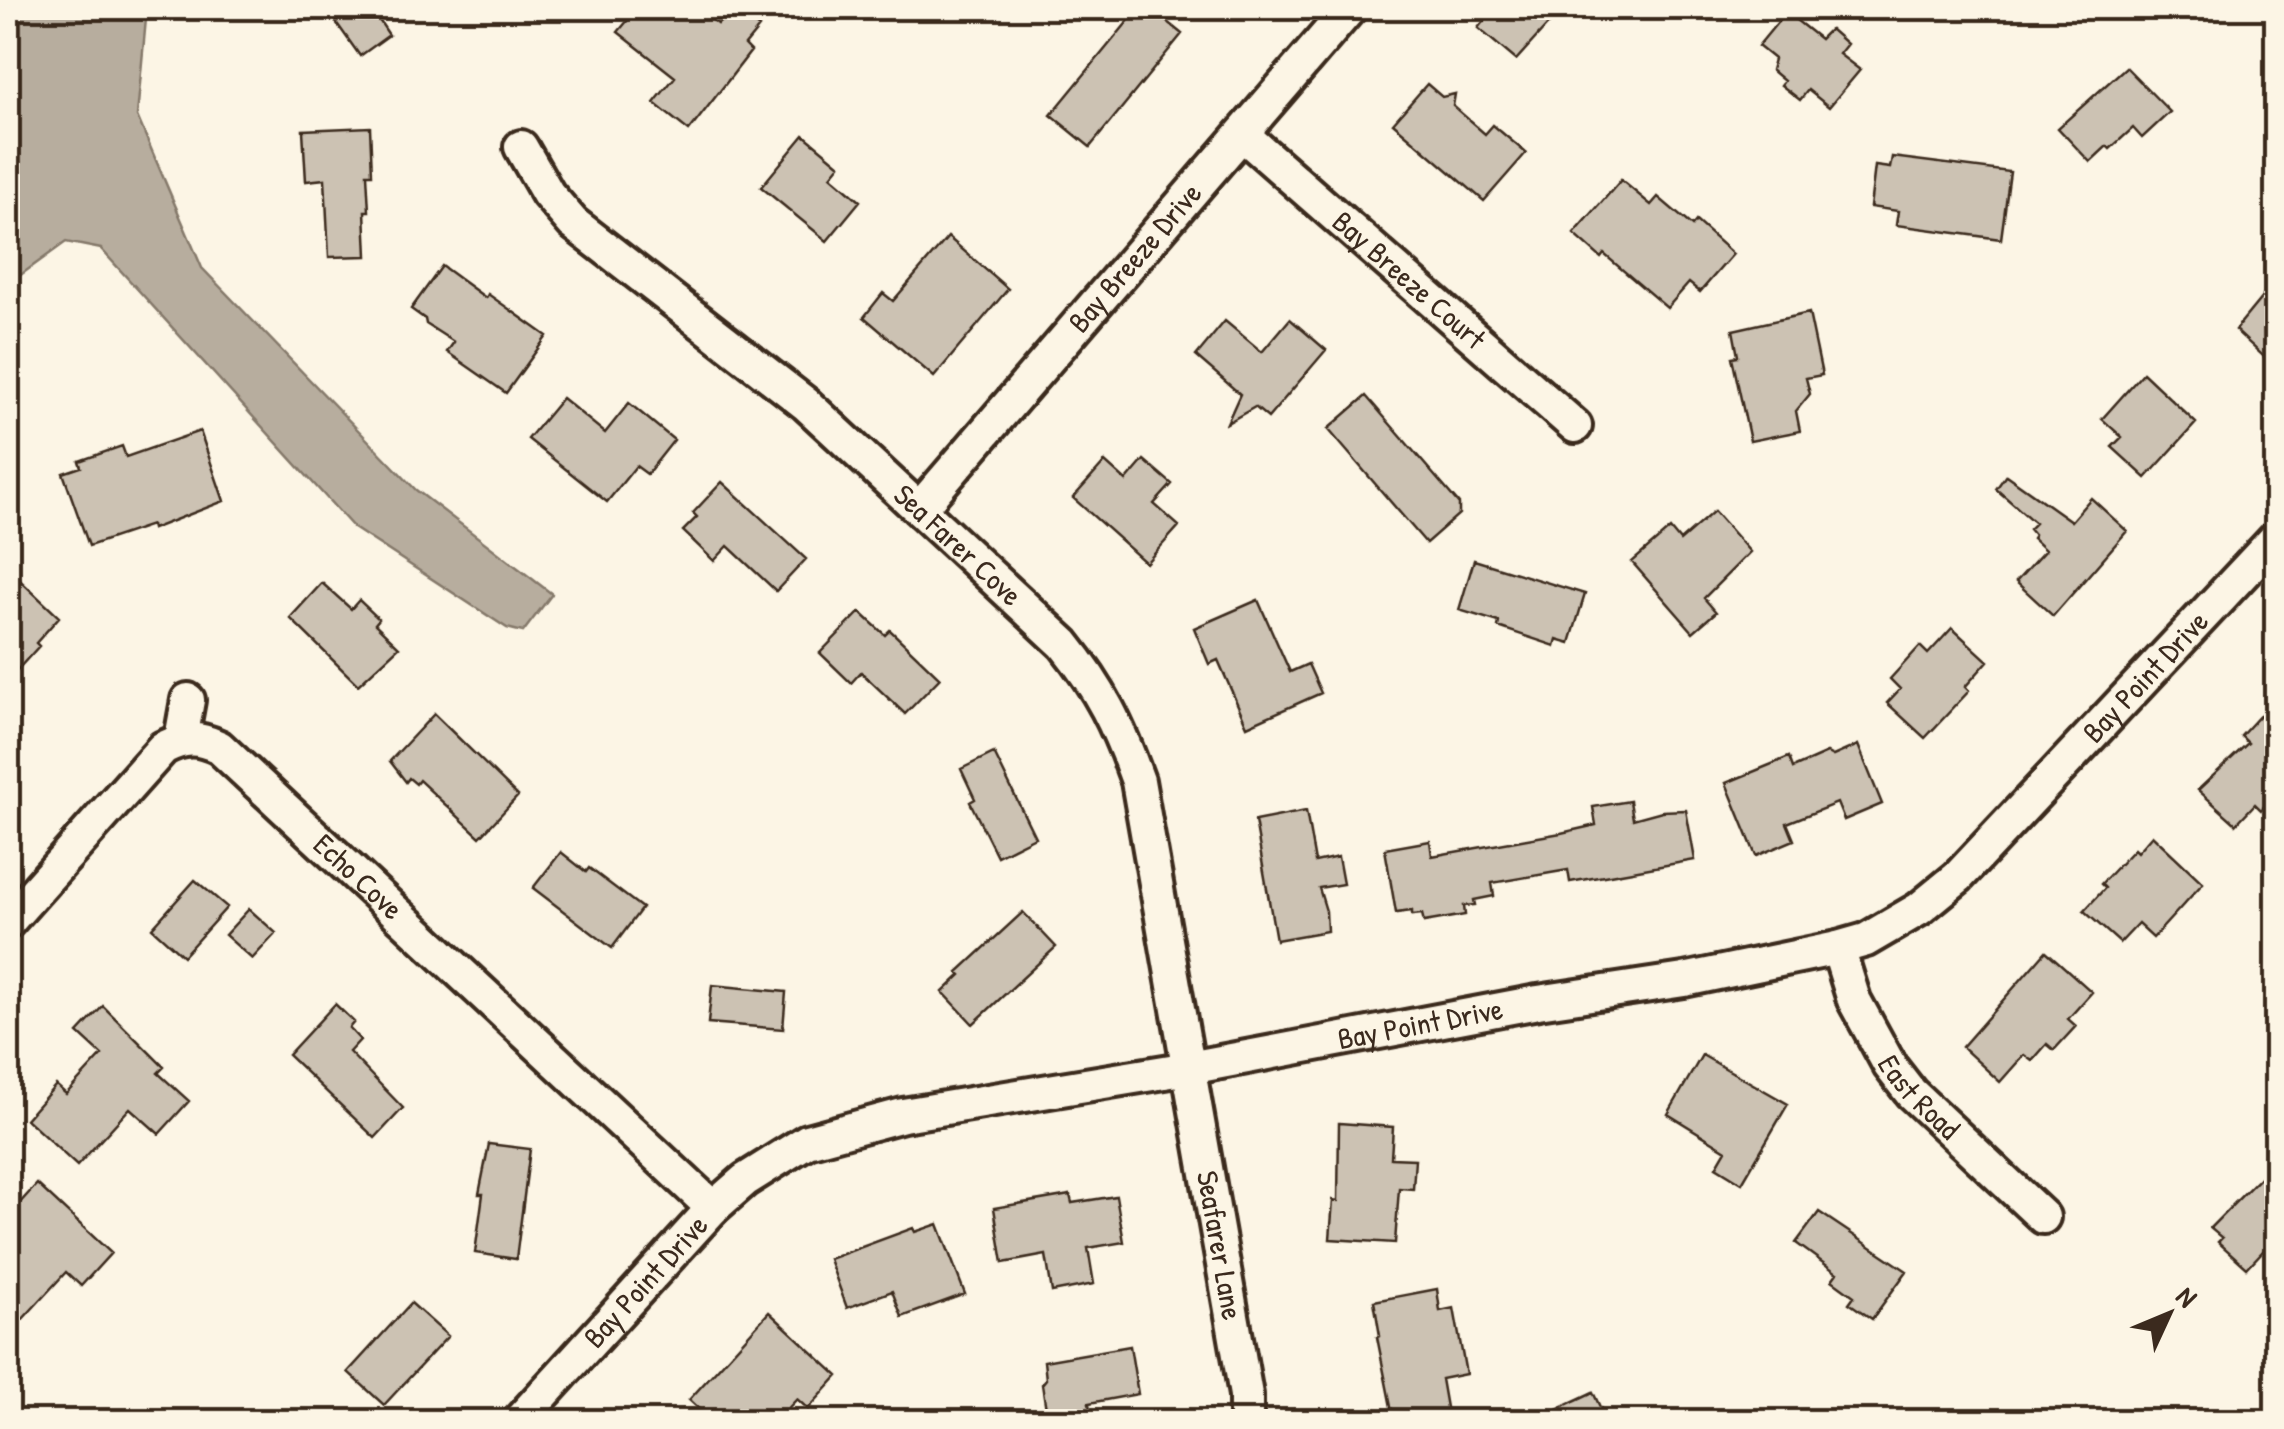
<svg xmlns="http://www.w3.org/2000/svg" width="2284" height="1429" viewBox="0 0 2284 1429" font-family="'Patrick Hand',sans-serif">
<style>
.water{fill:#b7ad9e;stroke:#85796b;stroke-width:2.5}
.building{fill:#ccc2b3;stroke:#3b2a1e;stroke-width:2.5}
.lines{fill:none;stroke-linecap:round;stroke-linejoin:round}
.minor-casing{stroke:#3b2a1e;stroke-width:40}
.minor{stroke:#fcf5e5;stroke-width:32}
.labels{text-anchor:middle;stroke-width:8;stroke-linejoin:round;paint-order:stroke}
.street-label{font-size:30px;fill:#3b2a1e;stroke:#fcf5e5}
</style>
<rect width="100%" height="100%" fill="#fcf5e5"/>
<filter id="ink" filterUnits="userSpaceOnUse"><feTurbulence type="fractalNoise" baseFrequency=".01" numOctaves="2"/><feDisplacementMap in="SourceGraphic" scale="20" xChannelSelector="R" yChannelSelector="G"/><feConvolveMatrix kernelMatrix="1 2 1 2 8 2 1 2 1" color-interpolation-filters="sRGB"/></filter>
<g filter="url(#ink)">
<path class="water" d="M 8,8 L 147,8 L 137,116 L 202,268 L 416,490 L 552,594 L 523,632 L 507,628 L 354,528 L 101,249 L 66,242 L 8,284 Z"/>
<path class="building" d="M 326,8 L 371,8 L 389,35 L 360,56 Z
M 638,8 L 697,8 L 718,24 L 734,8 L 759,28 L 745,45 L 751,51 L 689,131 L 654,103 L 675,77 L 618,32 Z
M 1139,8 L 1150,8 L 1182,34 L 1090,147 L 1051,115 Z
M 1494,8 L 1563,8 L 1516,60 L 1478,28 Z
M 1786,12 L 1820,39 L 1830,29 L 1847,44 L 1839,54 L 1860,70 L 1829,107 L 1808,90 L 1800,100 L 1781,85 L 1784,81 L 1771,70 L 1774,59 L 1758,46 Z
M 2126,67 L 2170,112 L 2142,138 L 2133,128 L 2110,149 L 2107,146 L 2090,162 L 2058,128 Z
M 1427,84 L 1442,97 L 1455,94 L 1453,106 L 1485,134 L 1493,125 L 1526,153 L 1484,201 L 1393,123 Z
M 370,127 L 372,174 L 367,174 L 369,211 L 365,211 L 367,256 L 329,257 L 325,179 L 306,181 L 303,130 Z
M 804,135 L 840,165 L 831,176 L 860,201 L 827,241 L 761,187 Z
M 1892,157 L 2010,172 L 2001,239 L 1896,225 L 1898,211 L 1870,207 L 1875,166 L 1890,168 Z
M 1621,180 L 1651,205 L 1658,197 L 1692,226 L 1696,221 L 1733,254 L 1700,292 L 1689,283 L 1667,308 L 1604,254 L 1601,258 L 1574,234 Z
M 948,237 L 1008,289 L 934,377 L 864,317 L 883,293 L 893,301 Z
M 442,266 L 486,298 L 488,294 L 547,336 L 506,393 L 447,352 L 454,342 L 426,324 L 425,319 L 411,309 Z
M 2276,280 L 2276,368 L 2235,330 Z
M 1809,313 L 1822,375 L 1806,378 L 1810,394 L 1796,411 L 1800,431 L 1750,441 L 1732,357 L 1738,356 L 1733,330 Z
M 1290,319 L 1326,350 L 1268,418 L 1255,407 L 1227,423 L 1240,394 L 1196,356 L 1225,321 L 1262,352 Z
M 2143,373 L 2196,423 L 2146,478 L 2112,447 L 2122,437 L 2102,419 Z
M 1366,396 L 1459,504 L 1459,514 L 1426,543 L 1328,429 Z
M 562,398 L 605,433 L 629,403 L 674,440 L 647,474 L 636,466 L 607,502 L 528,439 Z
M 200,431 L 224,501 L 152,529 L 151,525 L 89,546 L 63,473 L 81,467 L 79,461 L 122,446 L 126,457 Z
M 1144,460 L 1172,484 L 1154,504 L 1179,526 L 1146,563 L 1073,498 L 1105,462 L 1126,481 Z
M 2006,475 L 2071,521 L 2091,498 L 2127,531 L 2053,616 L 2016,582 L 2045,550 L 2032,538 L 2034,535 L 2029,529 L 2035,523 L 1996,489 Z
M 722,482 L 806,559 L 776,591 L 728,546 L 714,561 L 683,531 L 697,517 L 693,513 Z
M 1714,511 L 1750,552 L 1704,598 L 1716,612 L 1693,632 L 1632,562 L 1670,529 L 1680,541 Z
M 1474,560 L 1585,594 L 1570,643 L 1557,639 L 1555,646 L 1498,627 L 1499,622 L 1459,610 Z
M 8,569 L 59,617 L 36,643 L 39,646 L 8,680 Z
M 322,583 L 351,609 L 359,600 L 379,619 L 375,624 L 399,647 L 358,685 L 290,618 Z
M 1258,600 L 1290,672 L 1308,664 L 1321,693 L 1247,726 L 1218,660 L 1209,664 L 1194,628 Z
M 860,612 L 885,635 L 890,630 L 940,678 L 905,714 L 861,672 L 851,683 L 820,653 Z
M 1952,628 L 1988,661 L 1965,687 L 1969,691 L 1925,738 L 1887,703 L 1900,689 L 1890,679 L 1920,646 L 1928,654 Z
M 2276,698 L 2276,793 L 2261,810 L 2255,804 L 2236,824 L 2198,790 L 2248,743 L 2241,736 Z
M 434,714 L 518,796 L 480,837 L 419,780 L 416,784 L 409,778 L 406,782 L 390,761 Z
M 1858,745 L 1882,804 L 1844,820 L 1837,803 L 1787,823 L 1794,840 L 1756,856 L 1726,783 L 1789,757 L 1793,768 L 1827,753 L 1833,756 Z
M 994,753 L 1035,837 L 997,856 L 970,802 L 975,799 L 961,769 Z
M 1630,801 L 1633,819 L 1662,811 L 1686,810 L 1695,860 L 1570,882 L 1568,870 L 1492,883 L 1494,896 L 1474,900 L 1475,905 L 1464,906 L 1465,915 L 1424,922 L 1422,914 L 1412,915 L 1412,911 L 1396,913 L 1385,849 L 1430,841 L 1432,856 L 1561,833 L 1596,825 L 1593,807 Z
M 1306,811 L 1315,862 L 1338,857 L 1343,884 L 1319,888 L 1326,911 L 1327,931 L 1276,940 L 1255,821 Z
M 2152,835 L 2203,883 L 2153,938 L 2138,924 L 2120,943 L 2084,911 L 2105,888 L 2101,884 L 2134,849 L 2137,852 Z
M 561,852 L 586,872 L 589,868 L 642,908 L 612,948 L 533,888 Z
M 195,880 L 227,907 L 183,956 L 152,928 Z
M 249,909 L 276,933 L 252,959 L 225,935 Z
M 1023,912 L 1056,947 L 973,1024 L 943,992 L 961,975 L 958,972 Z
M 2046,951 L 2092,992 L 2068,1019 L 2076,1026 L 2054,1050 L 2047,1044 L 2032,1061 L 2024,1055 L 2000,1082 L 1962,1047 Z
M 712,985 L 786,992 L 783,1029 L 708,1023 Z
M 335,1004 L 354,1022 L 349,1028 L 360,1040 L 349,1052 L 403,1108 L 375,1138 L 288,1055 Z
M 103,1006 L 164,1067 L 158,1073 L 189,1101 L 159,1134 L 130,1108 L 77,1166 L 26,1119 L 56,1085 L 66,1094 L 102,1055 L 78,1033 Z
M 1702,1055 L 1788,1104 L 1742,1183 L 1716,1167 L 1726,1150 L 1668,1114 Z
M 1339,1123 L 1393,1127 L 1391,1158 L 1415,1159 L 1413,1189 L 1399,1188 L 1395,1243 L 1330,1239 L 1333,1200 L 1338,1201 Z
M 489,1144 L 530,1149 L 516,1259 L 475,1253 L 483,1194 L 479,1194 Z
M 2276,1161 L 2276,1237 L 2247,1268 L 2218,1242 L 2222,1238 L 2210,1228 Z
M 37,1184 L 111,1253 L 81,1286 L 66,1272 L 21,1321 L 8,1308 L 8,1236 L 18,1225 L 8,1216 Z
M 1070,1195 L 1072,1203 L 1116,1196 L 1124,1242 L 1088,1248 L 1094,1284 L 1052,1292 L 1046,1255 L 1003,1263 L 994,1208 Z
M 1819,1212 L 1907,1271 L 1872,1319 L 1849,1303 L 1854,1296 L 1832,1280 L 1837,1273 L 1796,1243 Z
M 938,1224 L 965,1294 L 902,1317 L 892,1291 L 847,1308 L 829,1259 L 913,1228 L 915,1232 Z
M 1437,1289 L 1440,1311 L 1454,1308 L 1466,1374 L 1441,1379 L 1448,1419 L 1394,1422 L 1377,1337 L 1380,1336 L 1374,1301 Z
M 411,1303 L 448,1336 L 384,1405 L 348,1372 Z
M 769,1312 L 838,1376 L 808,1409 L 797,1399 L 775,1422 L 713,1422 L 689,1400 Z
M 1130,1346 L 1138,1394 L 1089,1403 L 1092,1422 L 1048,1422 L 1042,1384 L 1046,1379 L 1044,1361 Z
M 1593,1392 L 1607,1422 L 1529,1422 Z"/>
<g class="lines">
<g class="minor-casing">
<g id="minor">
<path id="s1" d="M 1242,134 L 1575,426"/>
<path id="s2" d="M 521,147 L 548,194 L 573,223 L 806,404 L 1064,644 C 1101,690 1118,725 1138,781 L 1246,1395 L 1246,1422"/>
<path id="s3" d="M 920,508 L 1350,8"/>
<path d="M 181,739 L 188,700"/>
<path id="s4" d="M 8,922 L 163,748 C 185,737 197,737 219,747 L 713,1208"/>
<path id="s5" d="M 1838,948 L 1854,1000 L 1890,1066 L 1911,1093 L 2043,1217"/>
<path id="s6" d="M 518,1422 L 713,1208 L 745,1180 L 807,1141 L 903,1115 L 1189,1068 L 1538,1002 L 1684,980 L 1838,948 L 1866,940 L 1919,909 L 1958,877 L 2276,538"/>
</g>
</g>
<use href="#minor" class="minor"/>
</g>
</g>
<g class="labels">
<g class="street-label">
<text dy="10" stroke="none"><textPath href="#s3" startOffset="330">Bay Breeze Drive</textPath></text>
<text dy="10" stroke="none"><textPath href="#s1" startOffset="222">Bay Breeze Court</textPath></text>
<text dy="10" stroke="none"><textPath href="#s2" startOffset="595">Sea Farer Cove</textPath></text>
<text dy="10" stroke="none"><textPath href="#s6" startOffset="1870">Bay Point Drive</textPath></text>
<text dy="10" stroke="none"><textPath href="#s4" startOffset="482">Echo Cove</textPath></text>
<text dy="10" stroke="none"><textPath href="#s6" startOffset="1030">Bay Point Drive</textPath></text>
<text dy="10" stroke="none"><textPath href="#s5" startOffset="172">East Road</textPath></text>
<text dy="10" stroke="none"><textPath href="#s2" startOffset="1368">Seafarer Lane</textPath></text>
<text dy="10" stroke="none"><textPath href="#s6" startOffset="190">Bay Point Drive</textPath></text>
</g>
</g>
<rect width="2284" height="1429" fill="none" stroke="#fcf5e5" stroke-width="40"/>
<rect x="20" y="20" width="2244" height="1389" fill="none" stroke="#3b2a1e" stroke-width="4" filter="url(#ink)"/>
<g transform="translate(2169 1314) rotate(46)" stroke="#fcf5e5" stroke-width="8" paint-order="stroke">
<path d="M0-8L18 38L0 25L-18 38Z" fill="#3b2a1e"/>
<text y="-15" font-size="28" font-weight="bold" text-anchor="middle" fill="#3b2a1e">N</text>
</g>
</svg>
